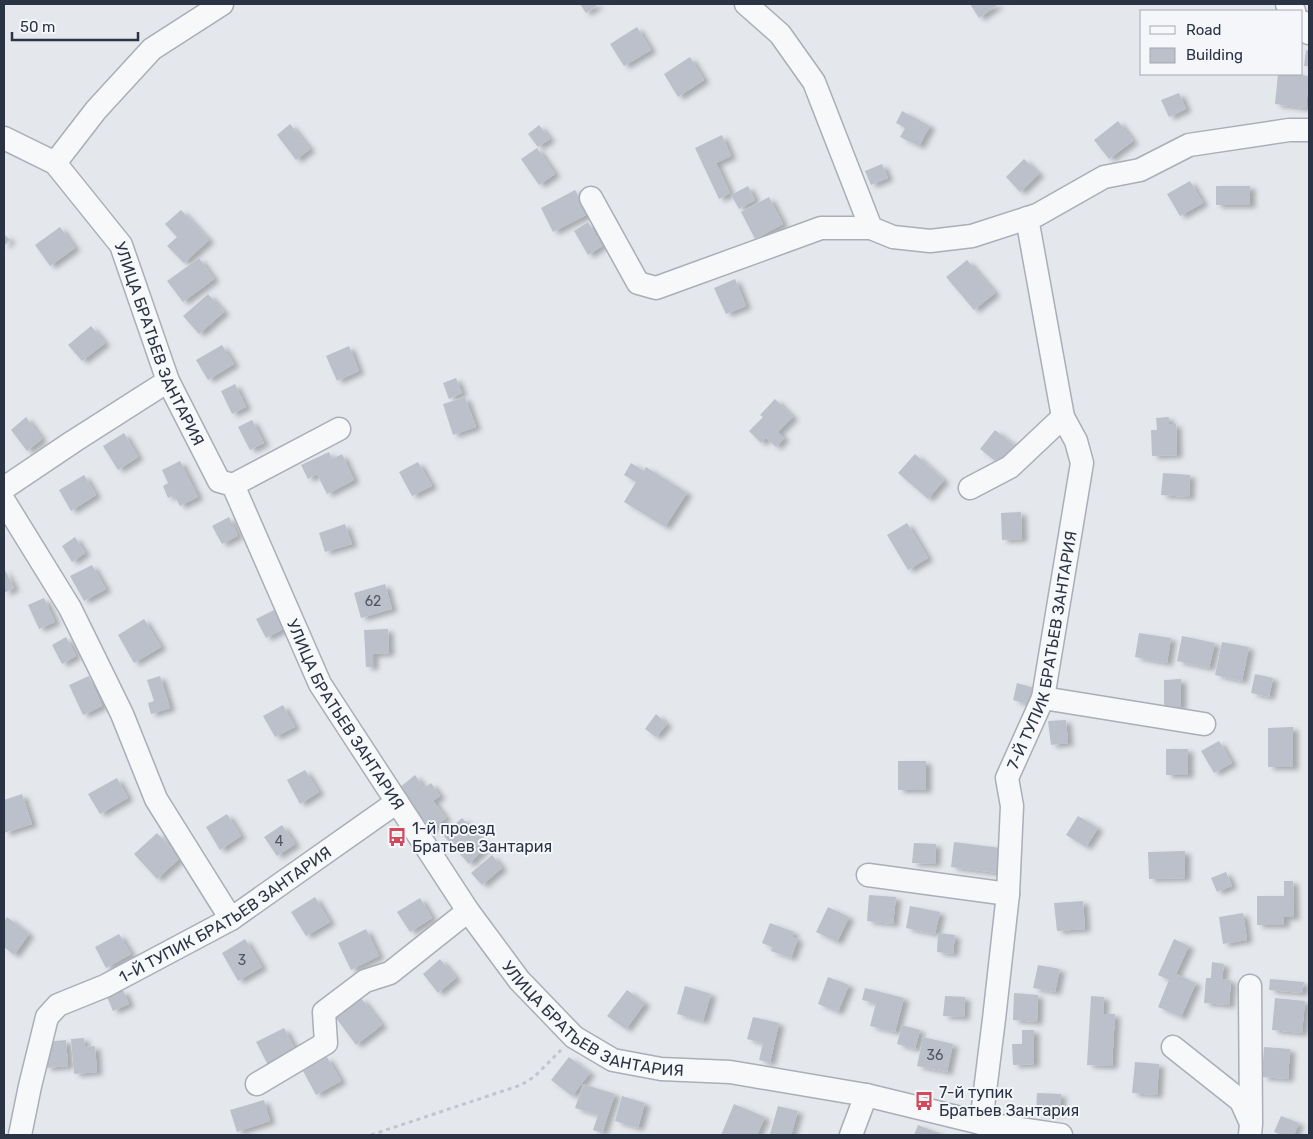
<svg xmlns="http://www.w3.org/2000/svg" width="1313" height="1139" viewBox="0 0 1313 1139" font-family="Rubik,sans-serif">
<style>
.building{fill:#bbc0ca;filter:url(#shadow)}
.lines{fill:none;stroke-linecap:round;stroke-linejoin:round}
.minor-casing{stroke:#a9aeb7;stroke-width:25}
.path{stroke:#c2c5cb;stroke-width:3;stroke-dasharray:4 4;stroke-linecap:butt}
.minor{stroke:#f7f8fa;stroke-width:22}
.labels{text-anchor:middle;stroke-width:4;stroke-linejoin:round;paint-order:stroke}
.number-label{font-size:14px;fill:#4f5766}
.street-label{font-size:16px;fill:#2b3445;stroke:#f4f6f9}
.poi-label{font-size:16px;fill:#2b3445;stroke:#f4f6f9;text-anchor:start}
</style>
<defs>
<filter id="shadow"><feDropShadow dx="5.5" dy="3" stdDeviation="2.5" flood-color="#0004"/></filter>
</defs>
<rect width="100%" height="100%" fill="#e4e7ec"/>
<path class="building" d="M 580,4 L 599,4 L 586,13 Z
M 970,4 L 999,4 L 979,18 Z
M 637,27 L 651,50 L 624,66 L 610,44 Z
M 1306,50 L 1309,51 L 1309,66 L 1304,66 Z
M 690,57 L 704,80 L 678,97 L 664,74 Z
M 1278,74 L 1293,74 L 1309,76 L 1306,108 L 1275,104 Z
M 1179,93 L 1186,109 L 1169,117 L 1161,100 Z
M 902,111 L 930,126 L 919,146 L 900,137 L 905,128 L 896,123 Z
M 1118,121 L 1133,141 L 1109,159 L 1094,140 Z
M 290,124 L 310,149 L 296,160 L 277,135 Z
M 539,125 L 550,139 L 538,147 L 528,134 Z
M 722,135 L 731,156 L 716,163 L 730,193 L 719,199 L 695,148 Z
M 537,148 L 555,174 L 539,185 L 521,159 Z
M 1024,159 L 1039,174 L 1020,192 L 1006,177 Z
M 882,164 L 888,178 L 871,185 L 865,171 Z
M 1190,181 L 1203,203 L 1180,216 L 1167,194 Z
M 748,186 L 755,200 L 739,209 L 731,195 Z
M 1216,186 L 1250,186 L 1250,205 L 1216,205 Z
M 575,190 L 588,214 L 553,232 L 541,208 Z
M 769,197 L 783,224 L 755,239 L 741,212 Z
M 181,210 L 209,240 L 184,263 L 167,246 L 177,237 L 165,224 Z
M 588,222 L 602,246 L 588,255 L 574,231 Z
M 60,227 L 75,248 L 50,266 L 35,245 Z
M 4,234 L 10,240 L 4,246 Z
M 199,258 L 214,279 L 183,302 L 167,281 Z
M 967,260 L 995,293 L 974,310 L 946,277 Z
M 735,279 L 746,306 L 726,314 L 714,288 Z
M 208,294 L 224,312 L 199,334 L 183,316 Z
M 91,326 L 105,343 L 82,361 L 68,345 Z
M 222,345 L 234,364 L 208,380 L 196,360 Z
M 349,346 L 359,371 L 337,381 L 326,356 Z
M 456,378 L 462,393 L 449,399 L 443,383 Z
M 235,384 L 246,407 L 232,414 L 221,391 Z
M 465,397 L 476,427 L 453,435 L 443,404 Z
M 775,399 L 793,417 L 778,432 L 784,438 L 776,447 L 766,438 L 761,443 L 749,431 L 763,417 L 760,415 Z
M 26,417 L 42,439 L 27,451 L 11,430 Z
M 1169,417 L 1169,424 L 1176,424 L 1177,455 L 1152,456 L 1151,430 L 1157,430 L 1156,418 Z
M 252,420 L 264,443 L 250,450 L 238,427 Z
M 995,430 L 1014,445 L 999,464 L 980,449 Z
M 124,433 L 138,457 L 118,470 L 103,446 Z
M 329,452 L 332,459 L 342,454 L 354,480 L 327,494 L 317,474 L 308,479 L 301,465 Z
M 915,454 L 944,480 L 928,499 L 898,473 Z
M 180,461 L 198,497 L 180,506 L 174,495 L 168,498 L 163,486 L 168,483 L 162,470 Z
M 418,462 L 432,486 L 412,496 L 399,472 Z
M 631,463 L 644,471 L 646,467 L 687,493 L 665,527 L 624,502 L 636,482 L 624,475 Z
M 1163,473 L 1190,475 L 1189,497 L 1161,495 Z
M 84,475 L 96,495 L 71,511 L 59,490 Z
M 1021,512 L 1022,539 L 1002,540 L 1001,513 Z
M 229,517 L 238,536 L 222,544 L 212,526 Z
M 907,523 L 928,558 L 908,570 L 887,535 Z
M 345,524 L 352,544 L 325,552 L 319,533 Z
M 75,537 L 85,553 L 72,562 L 62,546 Z
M 92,565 L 106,589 L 84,601 L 70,576 Z
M 4,568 L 14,588 L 4,593 Z
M 385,584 L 392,609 L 361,618 L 354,593 Z
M 44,598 L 55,622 L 39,629 L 28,605 Z
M 278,608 L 287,627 L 266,638 L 256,619 Z
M 144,619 L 161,647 L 134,663 L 118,635 Z
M 388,629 L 389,653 L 373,654 L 373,667 L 366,667 L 364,630 Z
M 1139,633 L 1171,638 L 1167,663 L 1135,657 Z
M 1182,636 L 1215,643 L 1209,668 L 1177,661 Z
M 66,637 L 76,656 L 62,664 L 52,645 Z
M 1222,642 L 1249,647 L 1242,681 L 1215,675 Z
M 1255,674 L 1273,678 L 1269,697 L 1251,693 Z
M 89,676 L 102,706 L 83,715 L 69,685 Z
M 160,676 L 170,708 L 151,714 L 148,703 L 154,701 L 147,680 Z
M 1181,679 L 1181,707 L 1164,707 L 1164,680 Z
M 1017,683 L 1034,688 L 1030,705 L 1013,700 Z
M 283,705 L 295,727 L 275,737 L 263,716 Z
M 656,714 L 667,724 L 656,737 L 645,729 Z
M 1066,720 L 1068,743 L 1051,745 L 1048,721 Z
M 1293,727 L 1293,767 L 1268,767 L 1268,728 Z
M 1219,741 L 1232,763 L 1214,773 L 1201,751 Z
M 1166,749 L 1188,749 L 1188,775 L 1166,775 Z
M 898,761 L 926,761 L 926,790 L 898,790 Z
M 305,770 L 319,792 L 300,804 L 287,780 Z
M 415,775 L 424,788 L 431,783 L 440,796 L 433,801 L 446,818 L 431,830 L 399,788 Z
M 117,778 L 128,798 L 100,814 L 88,794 Z
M 22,794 L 32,824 L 4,833 L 4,800 Z
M 227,814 L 241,836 L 220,850 L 206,827 Z
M 1078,816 L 1098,828 L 1086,847 L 1066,835 Z
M 462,818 L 487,846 L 469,864 L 443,835 Z
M 282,825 L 295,844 L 277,856 L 264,837 Z
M 157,833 L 180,858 L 157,879 L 134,854 Z
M 954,842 L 1001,848 L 998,873 L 951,867 Z
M 914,843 L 936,844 L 935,864 L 912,863 Z
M 1185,851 L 1185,878 L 1149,879 L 1148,852 Z
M 492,855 L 502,868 L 482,885 L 471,873 Z
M 1226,872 L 1232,886 L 1217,892 L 1211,878 Z
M 1284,881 L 1293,881 L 1294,917 L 1284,917 L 1284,925 L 1257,925 L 1257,896 L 1284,896 Z
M 869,895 L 896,897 L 893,924 L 867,921 Z
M 315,897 L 330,922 L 306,936 L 291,912 Z
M 420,898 L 432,918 L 410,932 L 397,912 Z
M 1083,901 L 1085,929 L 1057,931 L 1054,903 Z
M 910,906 L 940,912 L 935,934 L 906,928 Z
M 828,907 L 849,917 L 837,942 L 816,932 Z
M 1243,913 L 1247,940 L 1223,944 L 1219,917 Z
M 7,917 L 29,934 L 14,955 L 4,947 L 4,922 Z
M 770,923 L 794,932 L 792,937 L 798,939 L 791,958 L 771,951 L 772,947 L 762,943 Z
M 366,929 L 379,956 L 351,970 L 338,943 Z
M 938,933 L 955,935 L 953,954 L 937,952 Z
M 119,934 L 131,954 L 106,968 L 95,947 Z
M 245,939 L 262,967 L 238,981 L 222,953 Z
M 1174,939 L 1189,946 L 1176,974 L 1196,983 L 1181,1017 L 1158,1007 L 1169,980 L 1158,975 Z
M 440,959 L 456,978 L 438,993 L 423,974 Z
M 1212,962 L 1224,964 L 1222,979 L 1231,980 L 1229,1005 L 1204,1003 L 1206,978 L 1211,978 Z
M 1038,965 L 1060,969 L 1055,992 L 1033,988 Z
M 828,977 L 849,985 L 838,1012 L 818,1004 Z
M 1270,979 L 1304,982 L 1302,993 L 1269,990 Z
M 685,986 L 711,994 L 703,1021 L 677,1014 Z
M 865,988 L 904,998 L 895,1032 L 870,1026 L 876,1003 L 862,1000 Z
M 123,990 L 129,1004 L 113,1011 L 107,997 Z
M 627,990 L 645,1003 L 626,1029 L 607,1016 Z
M 1014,993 L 1038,995 L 1037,1022 L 1013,1020 Z
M 945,996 L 965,997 L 964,1017 L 943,1016 Z
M 1091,996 L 1104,997 L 1103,1014 L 1115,1014 L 1112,1066 L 1087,1065 Z
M 361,998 L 382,1025 L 356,1045 L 336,1018 Z
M 1275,998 L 1305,1001 L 1302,1033 L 1272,1030 Z
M 753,1017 L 779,1023 L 770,1063 L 759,1060 L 763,1043 L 747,1039 Z
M 902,1025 L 920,1030 L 915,1049 L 897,1044 Z
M 284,1028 L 297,1053 L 269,1067 L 256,1042 Z
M 1022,1030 L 1034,1030 L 1034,1064 L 1013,1065 L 1012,1044 L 1022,1044 Z
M 923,1037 L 953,1044 L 947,1072 L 917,1066 Z
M 84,1038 L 85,1047 L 95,1046 L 97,1072 L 74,1074 L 71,1039 Z
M 66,1040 L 68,1066 L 46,1068 L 44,1042 Z
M 1264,1047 L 1290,1049 L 1288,1079 L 1262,1077 Z
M 327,1057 L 341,1081 L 316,1095 L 303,1071 Z
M 569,1057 L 590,1073 L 572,1096 L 551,1080 Z
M 1135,1062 L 1159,1064 L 1157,1095 L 1132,1093 Z
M 583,1084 L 615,1094 L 602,1133 L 593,1130 L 598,1115 L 575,1108 Z
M 1037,1093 L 1061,1094 L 1060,1113 L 1036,1112 Z
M 622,1096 L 645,1103 L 638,1128 L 615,1121 Z
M 264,1100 L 270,1121 L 237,1132 L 230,1110 Z
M 734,1104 L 765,1117 L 757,1135 L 721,1135 Z
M 778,1106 L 798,1111 L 791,1135 L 776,1135 L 770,1134 Z
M 1281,1116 L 1299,1123 L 1294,1135 L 1281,1135 L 1274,1132 Z
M 918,1125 L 944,1135 L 914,1135 Z"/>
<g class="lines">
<g class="minor-casing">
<g id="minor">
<path d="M 746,4 L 780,34 L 814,82 L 871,228 L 893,237 L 930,241 L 972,236 L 1037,215 L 1104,177 L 1140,170 L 1189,145 L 1289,130 L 1309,130"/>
<path d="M 1287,4 L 1294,11"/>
<path d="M 1302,22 L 1309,33"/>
<path id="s1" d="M 4,138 L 55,163 L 121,245 L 168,381 L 219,481 L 233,485 L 320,684 L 468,911 L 519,980 L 574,1037 L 613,1060 L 661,1069 L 730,1072 L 866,1095 L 981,1123 L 1061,1135"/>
<path d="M 55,163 L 96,110 L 152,49 L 222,4"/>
<path d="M 591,198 L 638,283 L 656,288 L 821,228 L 871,228"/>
<path d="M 233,485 L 339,429"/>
<path d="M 4,488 L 74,441 L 168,381"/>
<path d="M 970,488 L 1010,467 L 1063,417"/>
<path d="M 4,501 L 70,608 L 122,714 L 156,799 L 231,919"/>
<path d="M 1043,698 L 1204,724"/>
<path d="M 868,875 L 1008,894"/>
<path d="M 1250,986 L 1251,1124 L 1250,1135"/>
<path d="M 1173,1047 L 1241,1101 L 1250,1121"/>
<path d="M 257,1084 L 326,1043 L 324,1012 L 365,981 L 390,973 L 468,911"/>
<path id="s2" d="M 981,1123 L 994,1019 L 1008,894 L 1012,806 L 1007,778 L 1043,698 L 1082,463 L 1076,441 L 1063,417 L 1027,218"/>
<path id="s3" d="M 20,1135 L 30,1086 L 47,1017 L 58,1005 L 105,986 L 231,919 L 397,802"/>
<path d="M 851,1135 L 866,1095"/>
</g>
</g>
<path class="path" d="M 371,1135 L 521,1085 L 534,1077 L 561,1050"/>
<use href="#minor" class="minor"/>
</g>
<defs>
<g id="bus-bare" transform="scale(1.5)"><path d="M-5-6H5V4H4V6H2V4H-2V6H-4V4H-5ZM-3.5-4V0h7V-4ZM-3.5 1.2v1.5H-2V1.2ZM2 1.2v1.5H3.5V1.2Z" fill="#d1495b" stroke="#f4f6f9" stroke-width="2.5" paint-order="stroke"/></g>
</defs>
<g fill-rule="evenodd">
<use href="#bus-bare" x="397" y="837"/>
<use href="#bus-bare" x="924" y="1101"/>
</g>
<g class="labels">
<g class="number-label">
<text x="373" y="606">62</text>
<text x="279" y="846">4</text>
<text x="242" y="965">3</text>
<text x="935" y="1060">36</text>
</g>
<g class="street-label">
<text dy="6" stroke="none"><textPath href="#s1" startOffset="268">УЛИЦА БРАТЬЕВ ЗАНТАРИЯ</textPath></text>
<text dy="6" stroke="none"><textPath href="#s2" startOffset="481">7-Й ТУПИК БРАТЬЕВ ЗАНТАРИЯ</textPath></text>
<text dy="6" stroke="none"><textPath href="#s1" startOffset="689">УЛИЦА БРАТЬЕВ ЗАНТАРИЯ</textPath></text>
<text dy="6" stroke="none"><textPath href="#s3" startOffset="328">1-Й ТУПИК БРАТЬЕВ ЗАНТАРИЯ</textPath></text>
<text dy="6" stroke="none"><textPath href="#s1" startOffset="1094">УЛИЦА БРАТЬЕВ ЗАНТАРИЯ</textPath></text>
</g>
<g class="poi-label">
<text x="412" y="834">1-й проезд<tspan x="412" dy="18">Братьев Зантария</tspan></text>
<text x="939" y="1098">7-й тупик<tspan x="939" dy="18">Братьев Зантария</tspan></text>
</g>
</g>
<rect width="1313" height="1139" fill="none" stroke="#2b3445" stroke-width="10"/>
<rect x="1140" y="10" width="162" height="65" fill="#f4f6f9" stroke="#a4a8b1"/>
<rect x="1150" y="26" width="25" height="8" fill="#f7f8fa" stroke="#a4a8b1"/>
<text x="1186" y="35" font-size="15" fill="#2b3445">Road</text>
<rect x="1150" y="48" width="25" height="15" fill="#bbc0ca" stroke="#a4a8b1"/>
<text x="1186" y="60" font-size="15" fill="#2b3445">Building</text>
<path d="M12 32v8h126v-8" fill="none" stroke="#2b3445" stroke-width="2.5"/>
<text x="20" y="32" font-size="15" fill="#2b3445" stroke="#f4f6f9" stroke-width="4" paint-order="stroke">50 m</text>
</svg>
